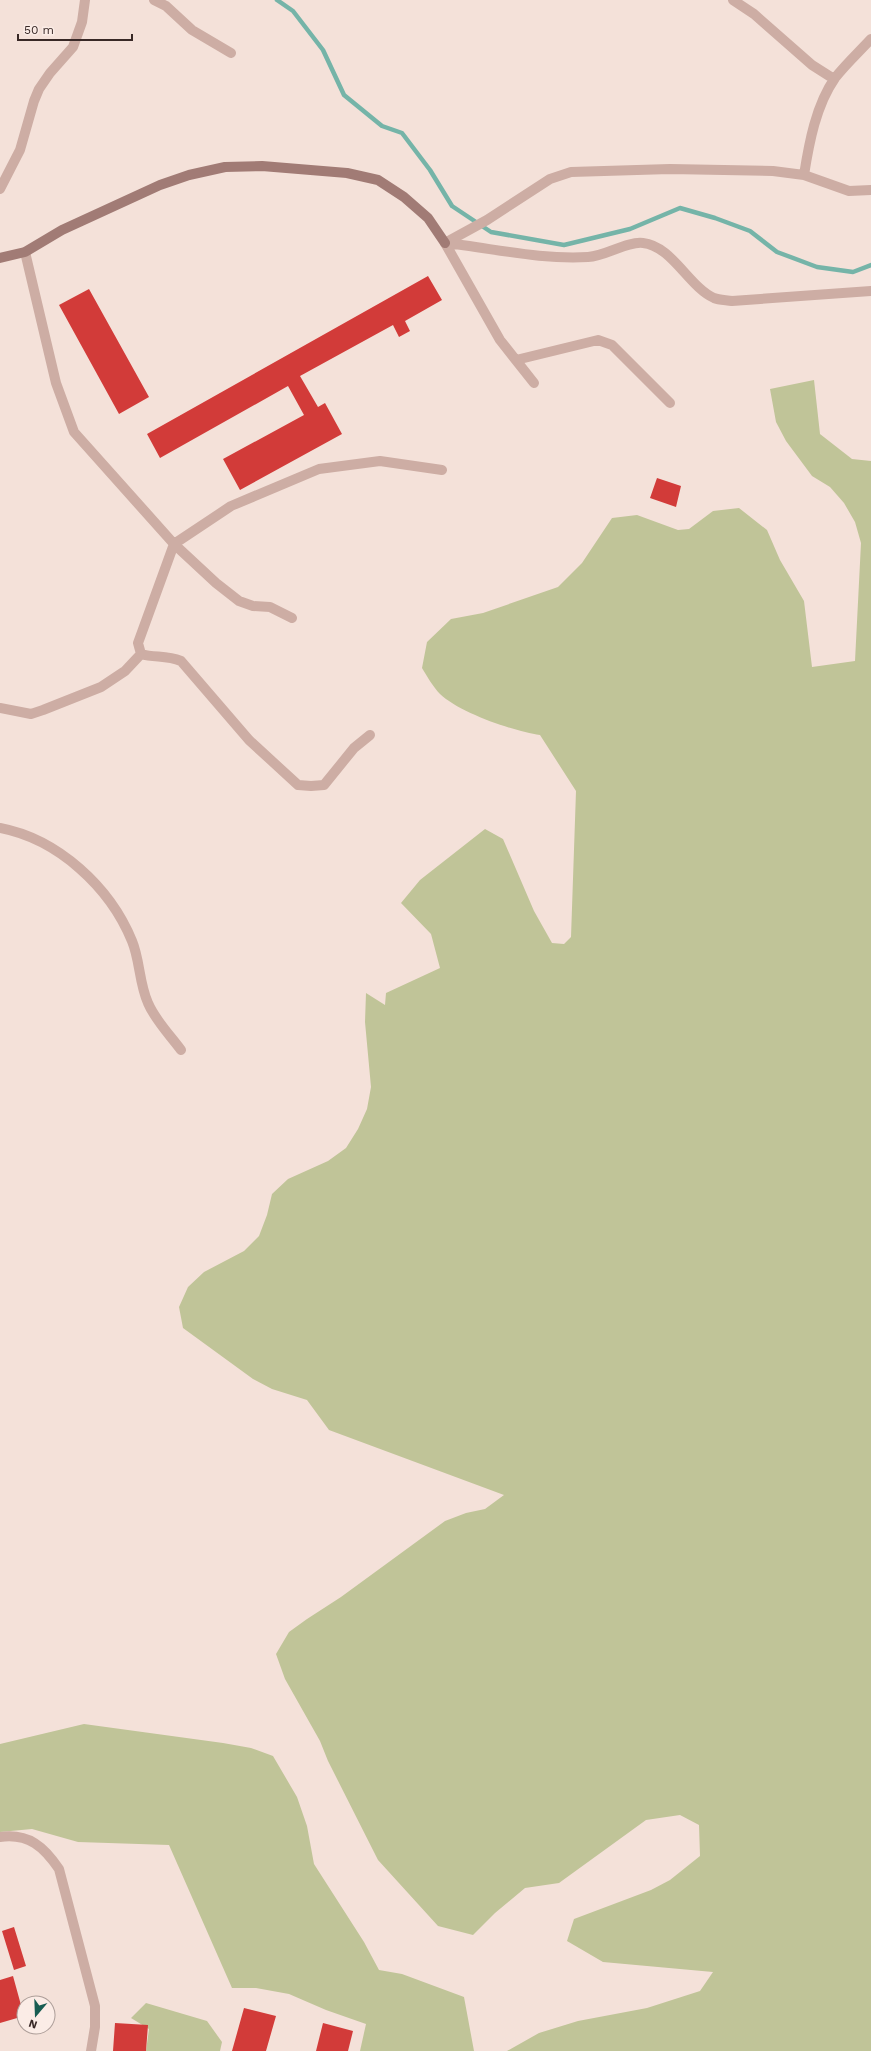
<svg xmlns="http://www.w3.org/2000/svg" width="871" height="2051" viewBox="0 0 871 2051" font-family="'Work Sans',sans-serif">
<style>
.green{fill:#c0c498}
.lines{fill:none;stroke-linecap:round;stroke-linejoin:round}
.stream{stroke:#75b4a8;stroke-width:4.5}
.building{fill:#d23b39}
.street{stroke:#cdada4;stroke-width:10}
.secondary{stroke:#a17b75;stroke-width:10}
</style>
<rect width="100%" height="100%" fill="#f4e1d9"/>
<path class="green" d="M 814,380 L 820,434 L 852,459 L 871,461 L 871,2051 L 507,2051 L 539,2033 L 578,2021 L 647,2008 L 700,1991 L 713,1972 L 603,1962 L 567,1941 L 574,1919 L 651,1890 L 670,1880 L 700,1856 L 699,1825 L 680,1815 L 646,1820 L 559,1883 L 525,1888 L 495,1913 L 473,1935 L 438,1926 L 378,1860 L 328,1761 L 320,1741 L 285,1679 L 276,1654 L 289,1632 L 307,1619 L 341,1597 L 445,1521 L 466,1513 L 485,1509 L 504,1495 L 329,1430 L 307,1400 L 272,1389 L 253,1379 L 183,1328 L 179,1307 L 188,1287 L 204,1272 L 244,1251 L 259,1236 L 267,1215 L 272,1194 L 288,1179 L 328,1161 L 346,1148 L 358,1129 L 367,1109 L 371,1087 L 365,1022 L 366,993 L 385,1005 L 386,993 L 440,968 L 431,934 L 401,903 L 420,880 L 485,829 L 503,839 L 534,911 L 552,943 L 564,944 L 571,937 L 576,791 L 540,735 C 513,731 460,713 440,694 C 433,687 427,676 422,668 L 427,642 L 451,619 L 483,613 L 558,587 L 582,563 L 612,518 L 637,515 L 678,530 L 689,529 L 713,511 L 739,508 L 767,530 L 780,560 L 804,601 L 812,667 L 855,661 L 861,543 L 855,522 L 844,503 L 830,487 L 812,476 L 786,441 L 776,422 L 770,389 Z
M 84,1724 L 223,1743 L 251,1748 L 273,1756 L 297,1797 L 307,1826 L 314,1864 L 364,1942 L 379,1970 L 402,1974 L 464,1997 L 474,2051 L 360,2051 L 366,2024 L 326,2010 L 289,1994 L 256,1988 L 232,1988 L 169,1845 L 78,1842 L 32,1829 L 0,1832 L 0,1744 Z
M 146,2003 L 207,2021 L 222,2042 L 220,2051 L 146,2051 L 149,2029 L 131,2018 Z"/>
<g class="lines">
<path class="stream" d="M 277,0 L 293,11 L 323,50 L 344,95 L 382,126 L 402,133 L 430,170 L 452,206 L 491,232 L 564,245 L 630,229 L 680,208 L 715,218 L 750,231 L 777,252 L 817,267 L 853,272 L 871,265"/>
</g>
<path class="building" d="M 428,276 L 442,300 L 405,321 L 410,331 L 399,337 L 393,325 L 300,376 L 318,407 L 325,403 L 342,434 L 240,490 L 223,459 L 304,415 L 288,386 L 160,458 L 147,434 Z
M 89,289 L 149,397 L 119,414 L 59,305 Z
M 657,478 L 681,486 L 676,507 L 650,498 Z
M 14,1927 L 26,1966 L 14,1970 L 2,1931 Z
M 13,1976 L 24,2016 L 0,2023 L 0,1980 Z
M 244,2008 L 276,2016 L 266,2051 L 232,2051 Z
M 115,2023 L 148,2025 L 146,2051 L 113,2051 Z
M 323,2023 L 353,2031 L 348,2051 L 316,2051 Z"/>
<g class="lines">
<path class="street" d="M 154,0 L 166,6 L 192,30 L 231,53
M 733,0 L 754,14 L 812,65 L 834,79
M 804,175 L 849,191 L 871,190
M 0,189 L 20,150 L 34,101 L 39,89 L 50,73 L 73,47 L 82,22 L 85,0
M 445,243 L 487,220 L 550,179 L 571,172 L 670,169 L 773,171 L 804,175 C 809,143 816,105 835,78 C 846,64 859,52 871,39
M 445,243 C 492,248 541,260 588,257 C 606,256 627,241 643,243 C 672,246 689,287 714,298 C 719,300 727,300 732,301 L 871,291
M 445,243 L 500,340 L 534,383
M 25,252 L 56,383 L 74,432 L 174,544 L 216,583 L 239,601 L 253,606 L 270,607 L 292,618
M 516,360 L 598,340 L 612,345 L 670,403
M 0,708 L 31,714 L 43,710 L 101,687 L 125,671 L 141,654
M 370,735 L 354,748 L 324,785 L 311,786 L 298,785 L 249,740 L 181,661 C 166,655 155,658 141,654 L 138,643 L 174,544 L 231,506 L 319,469 L 380,461 L 442,470
M 0,828 C 58,839 110,887 132,941 C 140,960 139,983 148,1003 C 155,1020 170,1035 181,1050
M 0,1837 C 29,1833 44,1847 59,1869 L 95,2006 L 95,2027 L 91,2051"/>
<path class="secondary" d="M 0,258 L 25,252 L 62,230 L 160,185 L 189,175 L 225,167 L 262,166 L 347,173 L 378,180 L 404,197 L 428,218 L 445,243"/>
</g>
<g transform="translate(36 2015) rotate(199)"><circle r="19" fill="#fbece6" stroke="#ad9e99"/>
<path d="M0-3L7 15L0 10L-7 15Z" fill="#185d52"/>
<text y="-6" font-size="11" font-weight="bold" text-anchor="middle" fill="#382826">N</text>
</g>
<path d="M18 34v6h114v-6" fill="none" stroke="#382826" stroke-width="2"/>
<text x="24" y="34" font-size="12" fill="#382826" stroke="#fbece6" stroke-width="3" paint-order="stroke">50 m</text>
</svg>
